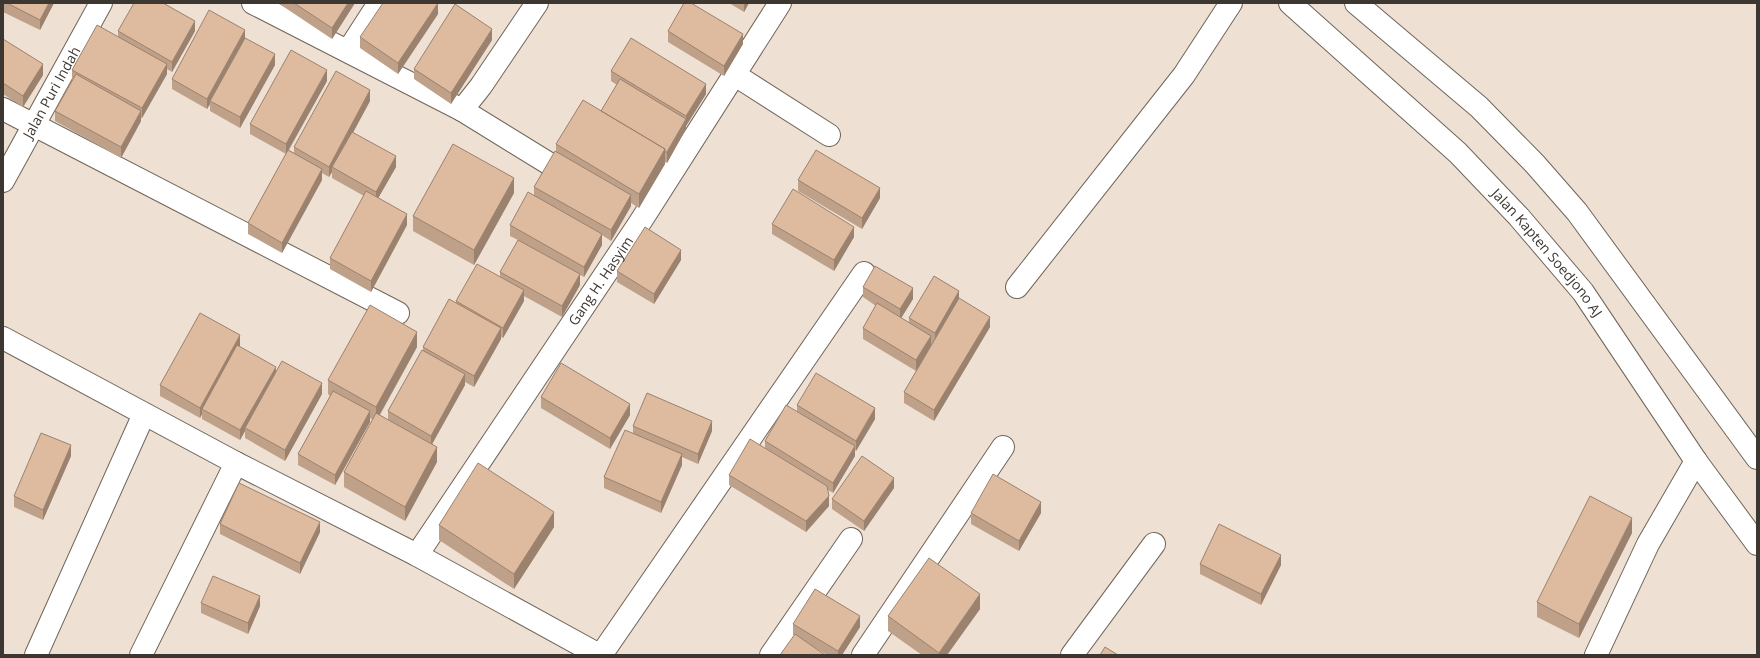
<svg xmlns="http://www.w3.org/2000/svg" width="1760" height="658" viewBox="0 0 1760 658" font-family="'Open Sans',sans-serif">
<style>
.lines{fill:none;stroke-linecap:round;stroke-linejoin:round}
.minor-casing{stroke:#706559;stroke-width:24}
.major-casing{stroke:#706559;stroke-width:24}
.minor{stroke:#fff;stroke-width:22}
.major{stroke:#fff;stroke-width:22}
.wall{fill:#bfa088}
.shaded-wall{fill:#9b826f}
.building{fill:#deba9e;stroke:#9b826f}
.labels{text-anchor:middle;stroke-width:3.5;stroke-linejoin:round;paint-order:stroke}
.street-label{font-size:14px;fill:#3d3732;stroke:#eee0d3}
</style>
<rect width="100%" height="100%" fill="#eee0d3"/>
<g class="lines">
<g class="minor-casing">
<g id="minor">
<path d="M 253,3 L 462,110 L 481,86 L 537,3"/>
<path d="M 348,51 L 379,3"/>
<path d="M 735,75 L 829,135"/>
<path d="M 3,109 L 398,313"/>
<path d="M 462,110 L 548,163"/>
<path id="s1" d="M 3,181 L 101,3"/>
<path d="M 1017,287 L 1184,75 L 1231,3"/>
<path d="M 3,338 L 236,463 L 417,555 L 599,655"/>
<path id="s2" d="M 417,555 L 639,224 L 780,3"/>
<path d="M 36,655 L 144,414"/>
<path d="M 141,655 L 236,463"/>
<path d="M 601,655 L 864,273"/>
<path d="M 771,655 L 851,539"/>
<path d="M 863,655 L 1003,447"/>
<path d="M 1072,655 L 1154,544"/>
<path d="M 1596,655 L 1648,544 L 1696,461"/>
</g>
</g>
<g class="major-casing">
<g id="major">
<path id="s3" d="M 1290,3 L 1458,153 L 1519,217 L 1583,292 L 1696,461 L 1757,544"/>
<path d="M 1356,3 L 1479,107 L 1535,164 L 1577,212 L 1757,458"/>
</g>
</g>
<use href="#minor" class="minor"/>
<use href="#major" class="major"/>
</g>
<path class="wall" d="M 3,3 L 54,3 L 40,30 L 3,12 Z
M 278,3 L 355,3 L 332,39 Z
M 729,3 L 749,3 L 744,12 Z
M 438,14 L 398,74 L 360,48 L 360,37 Z
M 118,31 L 195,31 L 172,72 L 167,69 L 167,74 L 142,118 L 141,118 L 141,121 L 121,158 L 55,121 L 55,111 L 72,80 L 72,70 L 118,37 Z
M 668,31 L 743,44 L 724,76 L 668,42 Z
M 245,38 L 275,65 L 240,128 L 210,111 L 210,104 L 207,109 L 172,89 L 172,79 Z
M 3,39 L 43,75 L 23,107 L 3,94 Z
M 492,40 L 451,104 L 414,79 L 414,69 Z
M 611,71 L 706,94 L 686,126 L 686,129 L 667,163 L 665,162 L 665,164 L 639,208 L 631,203 L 631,206 L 611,241 L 602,235 L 602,245 L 584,277 L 580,275 L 580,285 L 562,317 L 524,296 L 524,301 L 503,338 L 501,337 L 501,339 L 474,387 L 465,382 L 465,385 L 432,444 L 437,462 L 405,521 L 344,487 L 344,472 L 373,420 L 370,418 L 370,422 L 335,485 L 298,465 L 298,454 L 330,396 L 328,394 L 328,380 L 417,347 L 380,415 L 388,420 L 388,411 L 423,350 L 423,347 L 456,303 L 456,301 L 500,277 L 500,272 L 518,240 L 510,236 L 510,225 L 534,196 L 534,187 L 556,152 L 556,144 L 601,111 L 617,85 L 611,81 Z
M 327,81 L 289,150 L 294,153 L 294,147 L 370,101 L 353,132 L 396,167 L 378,198 L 407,225 L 371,292 L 330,269 L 330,258 L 364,196 L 332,178 L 332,172 L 329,177 L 322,173 L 322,180 L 282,253 L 248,234 L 248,223 L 286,154 L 250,134 L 250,124 Z
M 798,180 L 880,198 L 862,229 L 798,191 Z
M 514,193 L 474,265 L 413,231 L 413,216 Z
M 772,224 L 854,237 L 834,271 L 772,234 Z
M 681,260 L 654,304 L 617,282 L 617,271 Z
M 863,287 L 913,299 L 901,318 L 909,322 L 909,318 L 959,299 L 990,327 L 934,421 L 904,403 L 904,392 L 916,371 L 863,339 L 863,328 L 876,306 L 863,297 Z
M 240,346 L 240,347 L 276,373 L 322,394 L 285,461 L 245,438 L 245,431 L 240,440 L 202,419 L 202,414 L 200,418 L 160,396 L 160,385 Z
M 541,397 L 630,415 L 610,449 L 541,408 Z
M 797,405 L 875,419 L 856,451 L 855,450 L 855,456 L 833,493 L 828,490 L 829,506 L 806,532 L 729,485 L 729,475 L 765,448 L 765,441 L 797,412 Z
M 633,426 L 712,431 L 698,464 L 682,457 L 682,465 L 661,513 L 604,488 L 604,477 L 633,433 Z
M 71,456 L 43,520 L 14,507 L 14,496 Z
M 894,488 L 864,531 L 832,509 L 832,499 Z
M 971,513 L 1041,513 L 1019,551 L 971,524 Z
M 220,524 L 320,532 L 300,574 L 220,534 Z
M 439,525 L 554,527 L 514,589 L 439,540 Z
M 1632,533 L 1579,638 L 1537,617 L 1537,602 Z
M 1200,564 L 1281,565 L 1261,605 L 1200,574 Z
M 201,603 L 260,606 L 248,634 L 201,613 Z
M 980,609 L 947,655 L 922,655 L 888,631 L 888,616 Z
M 793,624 L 860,627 L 842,655 L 827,655 L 793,635 Z"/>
<path class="shaded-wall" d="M 49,3 L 54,3 L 40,30 L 40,20 Z
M 348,3 L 355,3 L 332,39 L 332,28 Z
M 438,3 L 438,14 L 398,74 L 398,63 Z
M 744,3 L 749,3 L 744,12 Z
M 195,21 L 195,31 L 172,72 L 172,62 Z
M 492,29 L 492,40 L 451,104 L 451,93 Z
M 245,30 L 245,41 L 210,101 L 210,104 L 207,109 L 207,99 Z
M 743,34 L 743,44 L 724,76 L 724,66 Z
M 275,54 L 275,65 L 240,128 L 240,117 Z
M 43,64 L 43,75 L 23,107 L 23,96 Z
M 167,64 L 167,74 L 142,118 L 142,108 Z
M 327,70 L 327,81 L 286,154 L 286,144 Z
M 706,84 L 706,94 L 686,126 L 686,129 L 667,163 L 667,152 L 686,119 L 686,116 Z
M 370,90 L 370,101 L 334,168 L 332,167 L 332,172 L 329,177 L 329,167 Z
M 141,111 L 141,121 L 121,158 L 121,147 Z
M 665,149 L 665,164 L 639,208 L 639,194 Z
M 396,156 L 396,167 L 376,202 L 376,192 Z
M 322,169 L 322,180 L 282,253 L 282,243 Z
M 514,178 L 514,193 L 474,265 L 474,250 Z
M 880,188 L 880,198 L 862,229 L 862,218 Z
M 631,195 L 631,206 L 611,241 L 611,230 Z
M 407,214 L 407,225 L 371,292 L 371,281 Z
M 854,227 L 854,237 L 834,271 L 834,260 Z
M 602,234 L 602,245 L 584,277 L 584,267 Z
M 681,250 L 681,260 L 654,304 L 654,294 Z
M 580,274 L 580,285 L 562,317 L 562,306 Z
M 913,288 L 913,299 L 900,320 L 900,309 Z
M 524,290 L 524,301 L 503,338 L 503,328 Z
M 959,291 L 959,302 L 935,344 L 935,333 Z
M 990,317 L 990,327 L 934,421 L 934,410 Z
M 501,328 L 501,339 L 474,387 L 474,376 Z
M 417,332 L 417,347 L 376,421 L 376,407 Z
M 240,335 L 240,346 L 205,410 L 202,409 L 202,414 L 200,418 L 200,408 Z
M 931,336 L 931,346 L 916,371 L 916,360 Z
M 276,367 L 276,377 L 245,428 L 245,431 L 240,440 L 240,430 Z
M 465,374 L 465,385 L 431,446 L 431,436 Z
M 322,383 L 322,394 L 285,461 L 285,450 Z
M 630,404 L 630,415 L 610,449 L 610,438 Z
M 875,408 L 875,419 L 856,451 L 856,441 Z
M 370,411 L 370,422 L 335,485 L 335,475 Z
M 712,421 L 712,431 L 698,464 L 698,454 Z
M 71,445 L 71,456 L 43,520 L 43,510 Z
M 855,446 L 855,456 L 833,493 L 833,483 Z
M 437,447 L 437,462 L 405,521 L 405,507 Z
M 682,454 L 682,465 L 661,513 L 661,502 Z
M 894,478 L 894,488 L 864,531 L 864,521 Z
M 829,496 L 829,506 L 806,532 L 806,521 Z
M 1041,502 L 1041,513 L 1019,551 L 1019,541 Z
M 554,512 L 554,527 L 514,589 L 514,574 Z
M 1632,518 L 1632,533 L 1579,638 L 1579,624 Z
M 320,522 L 320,532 L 300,574 L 300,563 Z
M 1281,555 L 1281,565 L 1261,605 L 1261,594 Z
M 980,594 L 980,609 L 947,655 L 939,655 L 939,653 Z
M 260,596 L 260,606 L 248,634 L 248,623 Z
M 860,616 L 860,627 L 842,655 L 838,655 L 838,651 Z"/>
<path class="building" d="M 7,3 L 49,3 L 40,20 Z
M 134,3 L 163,3 L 195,21 L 172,62 L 118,31 Z
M 294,3 L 348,3 L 332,28 Z
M 383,3 L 438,3 L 398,63 L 360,37 Z
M 684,3 L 691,3 L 743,34 L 724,66 L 668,31 Z
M 455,4 L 492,29 L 451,93 L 414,69 Z
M 209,10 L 245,30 L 207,99 L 172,79 Z
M 97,25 L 167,64 L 142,108 L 72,70 Z
M 245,38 L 275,54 L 240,117 L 210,101 Z
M 631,38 L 706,84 L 686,116 L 611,71 Z
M 3,39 L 43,64 L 23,96 L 3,83 Z
M 291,50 L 327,70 L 286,144 L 250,124 Z
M 336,71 L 370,90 L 329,167 L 294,147 Z
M 76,74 L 141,111 L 121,147 L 55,111 Z
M 620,79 L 686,119 L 667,152 L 665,152 L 665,149 L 601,111 Z
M 583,100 L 665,149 L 639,194 L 556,144 Z
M 352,132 L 396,156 L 376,192 L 332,167 Z
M 453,144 L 514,178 L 474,250 L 413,216 Z
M 288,150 L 322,169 L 282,243 L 248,223 Z
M 816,150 L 880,188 L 862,218 L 798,180 Z
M 555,151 L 631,195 L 611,230 L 534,187 Z
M 793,189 L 854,227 L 834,260 L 772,224 Z
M 366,191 L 407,214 L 371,281 L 330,258 Z
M 528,192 L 602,234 L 584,267 L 510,225 Z
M 645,227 L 681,250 L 654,294 L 617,271 Z
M 518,240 L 580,274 L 562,306 L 500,272 Z
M 477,264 L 524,290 L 503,328 L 456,301 Z
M 875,266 L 913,288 L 900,309 L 863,287 Z
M 934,276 L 959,291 L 935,333 L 909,318 Z
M 959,298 L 990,317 L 934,410 L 904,392 Z
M 449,299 L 501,328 L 474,376 L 423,347 Z
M 877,303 L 931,336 L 916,360 L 863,328 Z
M 370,305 L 417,332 L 376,407 L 328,380 Z
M 200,313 L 240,335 L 200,408 L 160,385 Z
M 237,345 L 276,367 L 240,430 L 202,409 Z
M 422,350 L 465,374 L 431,436 L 388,411 Z
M 282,361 L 322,383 L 285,450 L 245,428 Z
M 561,363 L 630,404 L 610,438 L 541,397 Z
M 816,373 L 875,408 L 856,441 L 797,405 Z
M 333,391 L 370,411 L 335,475 L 298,454 Z
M 647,393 L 712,421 L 698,454 L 633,426 Z
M 786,405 L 855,446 L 833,483 L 765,441 Z
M 376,413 L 437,447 L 405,507 L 344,472 Z
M 625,430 L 682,454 L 661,502 L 604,477 Z
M 41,433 L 71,445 L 43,510 L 14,496 Z
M 750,439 L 827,486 L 829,496 L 806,521 L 729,475 Z
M 862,456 L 894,478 L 864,521 L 832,499 Z
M 478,463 L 554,512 L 514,574 L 439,525 Z
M 993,474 L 1041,502 L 1019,541 L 971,513 Z
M 239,483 L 320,522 L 300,563 L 220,524 Z
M 1590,496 L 1632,518 L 1579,624 L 1537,602 Z
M 1219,524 L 1281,555 L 1261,594 L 1200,564 Z
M 929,558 L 980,594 L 939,653 L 888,616 Z
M 213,576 L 260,596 L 248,623 L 201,603 Z
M 815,589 L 860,616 L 838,651 L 793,624 Z
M 795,634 L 825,655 L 780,655 Z
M 1105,647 L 1118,655 L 1100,655 Z"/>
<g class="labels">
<g class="street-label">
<text dy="5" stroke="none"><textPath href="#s1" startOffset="101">Jalan Puri Indah</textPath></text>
<text dy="5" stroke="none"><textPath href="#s3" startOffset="359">Jalan Kapten Soedjono AJ</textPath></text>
<text dy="5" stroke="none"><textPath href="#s2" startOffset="330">Gang H. Hasyim</textPath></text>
</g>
</g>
<rect width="1760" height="658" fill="none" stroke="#3d3732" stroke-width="8"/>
</svg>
